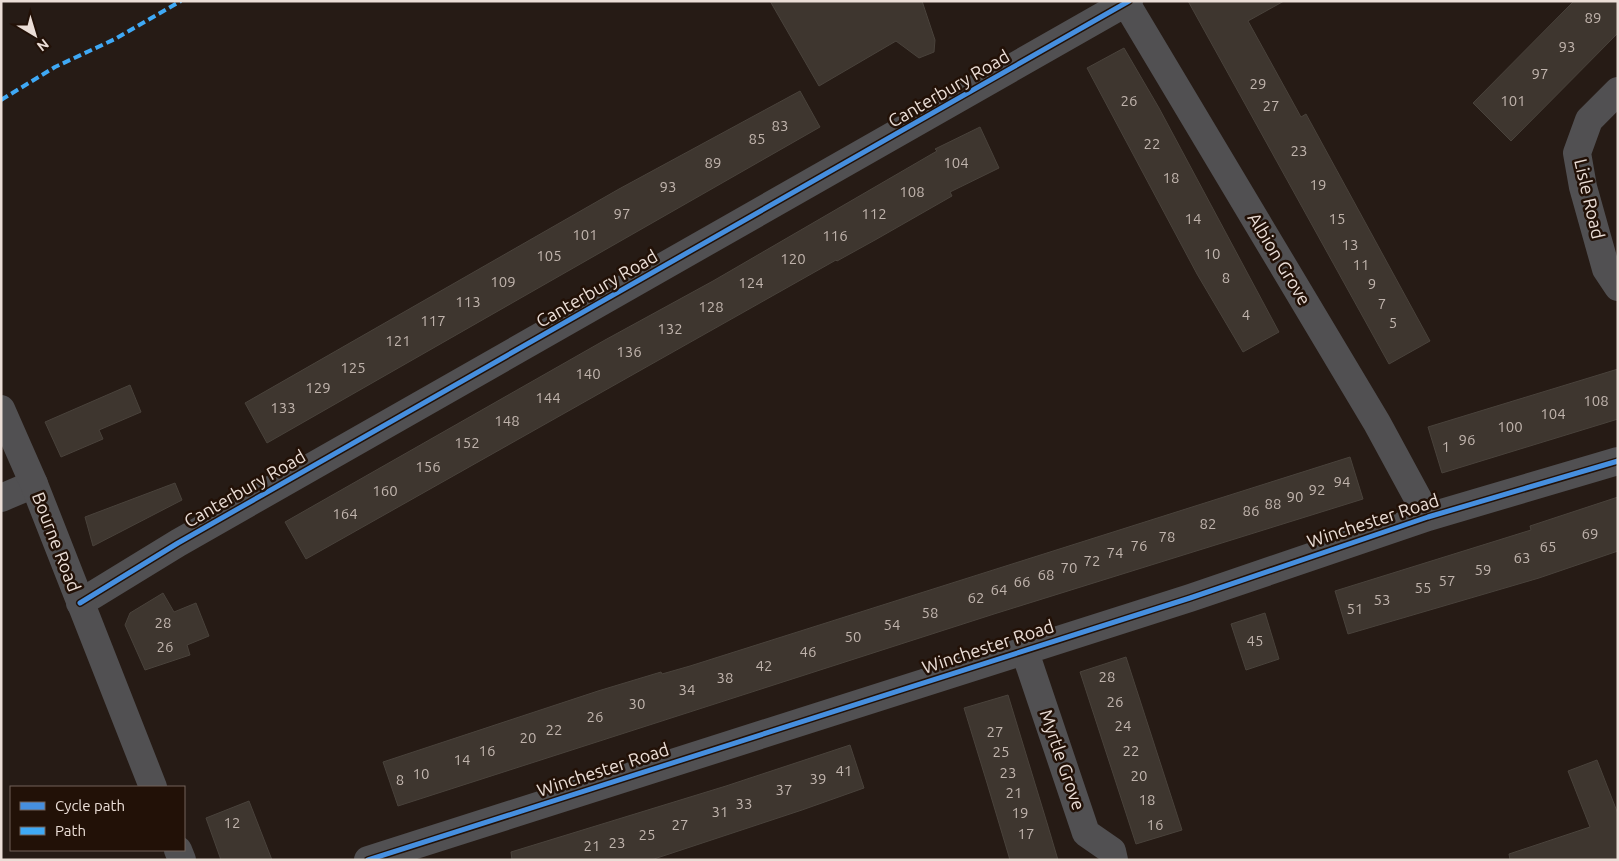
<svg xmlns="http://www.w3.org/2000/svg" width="1619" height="861" viewBox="0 0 1619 861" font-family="Ubuntu,sans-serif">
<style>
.building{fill:#3e362f;stroke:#49423b}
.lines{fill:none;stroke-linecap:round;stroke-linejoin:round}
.minor{stroke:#515052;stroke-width:28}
.tertiary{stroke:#515052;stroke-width:28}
.quiet{stroke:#3fa9f5;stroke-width:4;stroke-dasharray:8 4;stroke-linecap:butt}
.cycleway-casing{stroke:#221107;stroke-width:8}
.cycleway{stroke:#468fdf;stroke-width:5}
.labels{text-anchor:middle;stroke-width:5;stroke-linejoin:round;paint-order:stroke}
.number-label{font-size:15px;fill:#c0b4ad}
.street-label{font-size:18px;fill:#ebded7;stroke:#221107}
</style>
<rect width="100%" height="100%" fill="#261b15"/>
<path class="building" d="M 770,1 L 922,1 L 935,40 L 934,52 L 919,58 L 896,41 L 819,86 Z
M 1188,1 L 1284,1 L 1248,21 L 1301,117 L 1306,114 L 1430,341 L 1389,364 Z
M 1574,1 L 1618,1 L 1618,33 L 1511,141 L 1473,103 Z
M 1124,48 L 1159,108 L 1279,332 L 1243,352 L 1197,274 L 1087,68 Z
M 800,91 L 820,127 L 267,443 L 245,403 L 619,189 Z
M 980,127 L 999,168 L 950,192 L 952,196 L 875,240 L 837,261 L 836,260 L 306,559 L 285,522 L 605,340 L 713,281 L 937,151 L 935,149 Z
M 1618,369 L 1618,419 L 1442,473 L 1428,427 Z
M 130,385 L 141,412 L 99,430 L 103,439 L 61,457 L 45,422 Z
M 1350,457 L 1363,499 L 994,614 L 398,806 L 383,762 L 598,691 L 661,672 L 662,674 L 690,666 Z
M 175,483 L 182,500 L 93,546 L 85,517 Z
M 1618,497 L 1618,551 L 1539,578 L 1348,634 L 1335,591 L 1531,530 L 1530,526 Z
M 163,593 L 174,612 L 196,603 L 209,636 L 187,645 L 190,655 L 145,670 L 125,625 L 130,613 Z
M 1265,613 L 1279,659 L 1246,670 L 1231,624 Z
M 1126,657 L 1182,830 L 1136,844 L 1080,672 Z
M 1008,695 L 1047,823 L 1058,860 L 1010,860 L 987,783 L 964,708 Z
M 850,745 L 864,788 L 802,810 L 651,860 L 512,860 L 511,852 L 726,786 Z
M 1597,760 L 1618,814 L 1618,860 L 1510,860 L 1509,854 L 1590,827 L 1568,771 Z
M 249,801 L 272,860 L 221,860 L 206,818 Z"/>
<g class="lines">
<path class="minor" d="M 1126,3 L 1377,423 L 1428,517
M 1618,91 L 1589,120 L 1577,153 L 1583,187 L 1606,269 L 1618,287
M 1,498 L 34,484
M 80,603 L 178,543 L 1129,1
M 1024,649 L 1086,833 L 1112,851 L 1114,860
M 368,860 L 1190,598 L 1428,517 L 1618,461"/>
<path class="tertiary" d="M 1,409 L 34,484 L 153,787
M 178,850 L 182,860"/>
<path class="quiet" d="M 1,100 L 55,67 L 115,39 L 181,1"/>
<g class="cycleway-casing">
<path id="cycleway" d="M 80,603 L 178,543 L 1129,1
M 368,860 L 1190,598 L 1428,517 L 1618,461"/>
</g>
<use href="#cycleway" class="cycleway"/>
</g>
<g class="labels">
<g class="number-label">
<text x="1593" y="23">89</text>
<text x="1567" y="52">93</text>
<text x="1540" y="79">97</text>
<text x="1258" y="89">29</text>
<text x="1129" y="106">26</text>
<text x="1513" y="106">101</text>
<text x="1271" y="111">27</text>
<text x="780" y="131">83</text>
<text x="757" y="144">85</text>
<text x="1152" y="149">22</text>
<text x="1299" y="156">23</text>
<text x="713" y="168">89</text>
<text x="956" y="168">104</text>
<text x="1171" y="183">18</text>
<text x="1318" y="190">19</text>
<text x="668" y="192">93</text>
<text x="912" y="197">108</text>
<text x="622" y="219">97</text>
<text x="874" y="219">112</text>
<text x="1193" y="224">14</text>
<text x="1337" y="224">15</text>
<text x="585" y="240">101</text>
<text x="835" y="241">116</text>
<text x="1350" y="250">13</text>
<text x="1212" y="259">10</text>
<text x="549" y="261">105</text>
<text x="793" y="264">120</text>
<text x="1361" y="270">11</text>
<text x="1226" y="283">8</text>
<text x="503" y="287">109</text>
<text x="751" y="288">124</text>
<text x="1372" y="289">9</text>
<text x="468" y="307">113</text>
<text x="1382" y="309">7</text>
<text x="711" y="312">128</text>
<text x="1246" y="320">4</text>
<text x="433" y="326">117</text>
<text x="1393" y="328">5</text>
<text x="670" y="334">132</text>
<text x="398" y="346">121</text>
<text x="629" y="357">136</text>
<text x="353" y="373">125</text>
<text x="588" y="379">140</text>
<text x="318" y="393">129</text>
<text x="548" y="403">144</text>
<text x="1596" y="406">108</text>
<text x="283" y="413">133</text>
<text x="1553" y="419">104</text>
<text x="507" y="426">148</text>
<text x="1510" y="432">100</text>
<text x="1467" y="445">96</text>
<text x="467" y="448">152</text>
<text x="1446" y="452">1</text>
<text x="428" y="472">156</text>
<text x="1342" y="487">94</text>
<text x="1317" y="495">92</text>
<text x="385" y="496">160</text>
<text x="1295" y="502">90</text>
<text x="1273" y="509">88</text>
<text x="1251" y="516">86</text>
<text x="345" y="519">164</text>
<text x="1208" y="529">82</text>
<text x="1590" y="539">69</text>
<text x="1167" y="542">78</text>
<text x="1139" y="551">76</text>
<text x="1548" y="552">65</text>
<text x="1115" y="558">74</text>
<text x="1522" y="563">63</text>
<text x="1092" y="566">72</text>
<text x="1069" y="573">70</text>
<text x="1483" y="575">59</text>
<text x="1046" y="580">68</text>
<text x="1447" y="586">57</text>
<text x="1022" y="587">66</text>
<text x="1423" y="593">55</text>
<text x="999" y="595">64</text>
<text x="976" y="603">62</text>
<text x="1382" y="605">53</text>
<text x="1355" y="614">51</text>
<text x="930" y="618">58</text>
<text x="163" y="628">28</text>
<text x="892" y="630">54</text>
<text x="853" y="642">50</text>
<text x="1255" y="646">45</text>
<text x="165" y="652">26</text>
<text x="808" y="657">46</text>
<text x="764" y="671">42</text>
<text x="1107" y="682">28</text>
<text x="725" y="683">38</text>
<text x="687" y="695">34</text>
<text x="1115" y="707">26</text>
<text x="637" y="709">30</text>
<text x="595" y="722">26</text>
<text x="1123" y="731">24</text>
<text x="554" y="735">22</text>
<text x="995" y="737">27</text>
<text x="528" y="743">20</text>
<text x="487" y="756">16</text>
<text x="1131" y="756">22</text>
<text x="1001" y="757">25</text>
<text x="462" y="765">14</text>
<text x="844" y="776">41</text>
<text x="1008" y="778">23</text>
<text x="421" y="779">10</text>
<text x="1139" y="781">20</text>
<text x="818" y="784">39</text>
<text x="400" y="785">8</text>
<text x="784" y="795">37</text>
<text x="1014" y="798">21</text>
<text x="1147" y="805">18</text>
<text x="744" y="809">33</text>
<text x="720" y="817">31</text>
<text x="1020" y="818">19</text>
<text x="232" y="828">12</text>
<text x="680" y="830">27</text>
<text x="1155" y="830">16</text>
<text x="1026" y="839">17</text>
<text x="647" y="840">25</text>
<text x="617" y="848">23</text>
<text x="592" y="851">21</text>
</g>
<g class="street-label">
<text transform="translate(949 89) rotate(-30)" y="6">Canterbury Road</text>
<text transform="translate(1589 199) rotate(77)" y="6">Lisle Road</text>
<text transform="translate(1279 259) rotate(59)" y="6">Albion Grove</text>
<text transform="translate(597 289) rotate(-30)" y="6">Canterbury Road</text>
<text transform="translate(245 489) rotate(-30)" y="6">Canterbury Road</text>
<text transform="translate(1373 521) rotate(-18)" y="6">Winchester Road</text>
<text transform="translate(56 542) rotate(69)" y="6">Bourne Road</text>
<text transform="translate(988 647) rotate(-18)" y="6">Winchester Road</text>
<text transform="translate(1062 760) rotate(71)" y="6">Myrtle Grove</text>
<text transform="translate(603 770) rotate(-18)" y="6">Winchester Road</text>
</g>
</g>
<rect width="1619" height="861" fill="none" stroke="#ebded7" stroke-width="5"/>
<rect x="10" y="786" width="175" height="65" fill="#221107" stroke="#72635a"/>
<rect x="20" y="802" width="25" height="8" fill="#468fdf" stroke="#72635a"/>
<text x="55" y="811" font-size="15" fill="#ebded7">Cycle path</text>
<rect x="20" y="827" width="25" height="8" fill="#3fa9f5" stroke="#72635a"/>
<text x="55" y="836" font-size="15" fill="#ebded7">Path</text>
<g transform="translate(35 35) rotate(142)" stroke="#221107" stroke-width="4" paint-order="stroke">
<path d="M0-4L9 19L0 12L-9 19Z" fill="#ebded7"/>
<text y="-8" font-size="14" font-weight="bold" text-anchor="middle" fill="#ebded7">N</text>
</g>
</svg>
